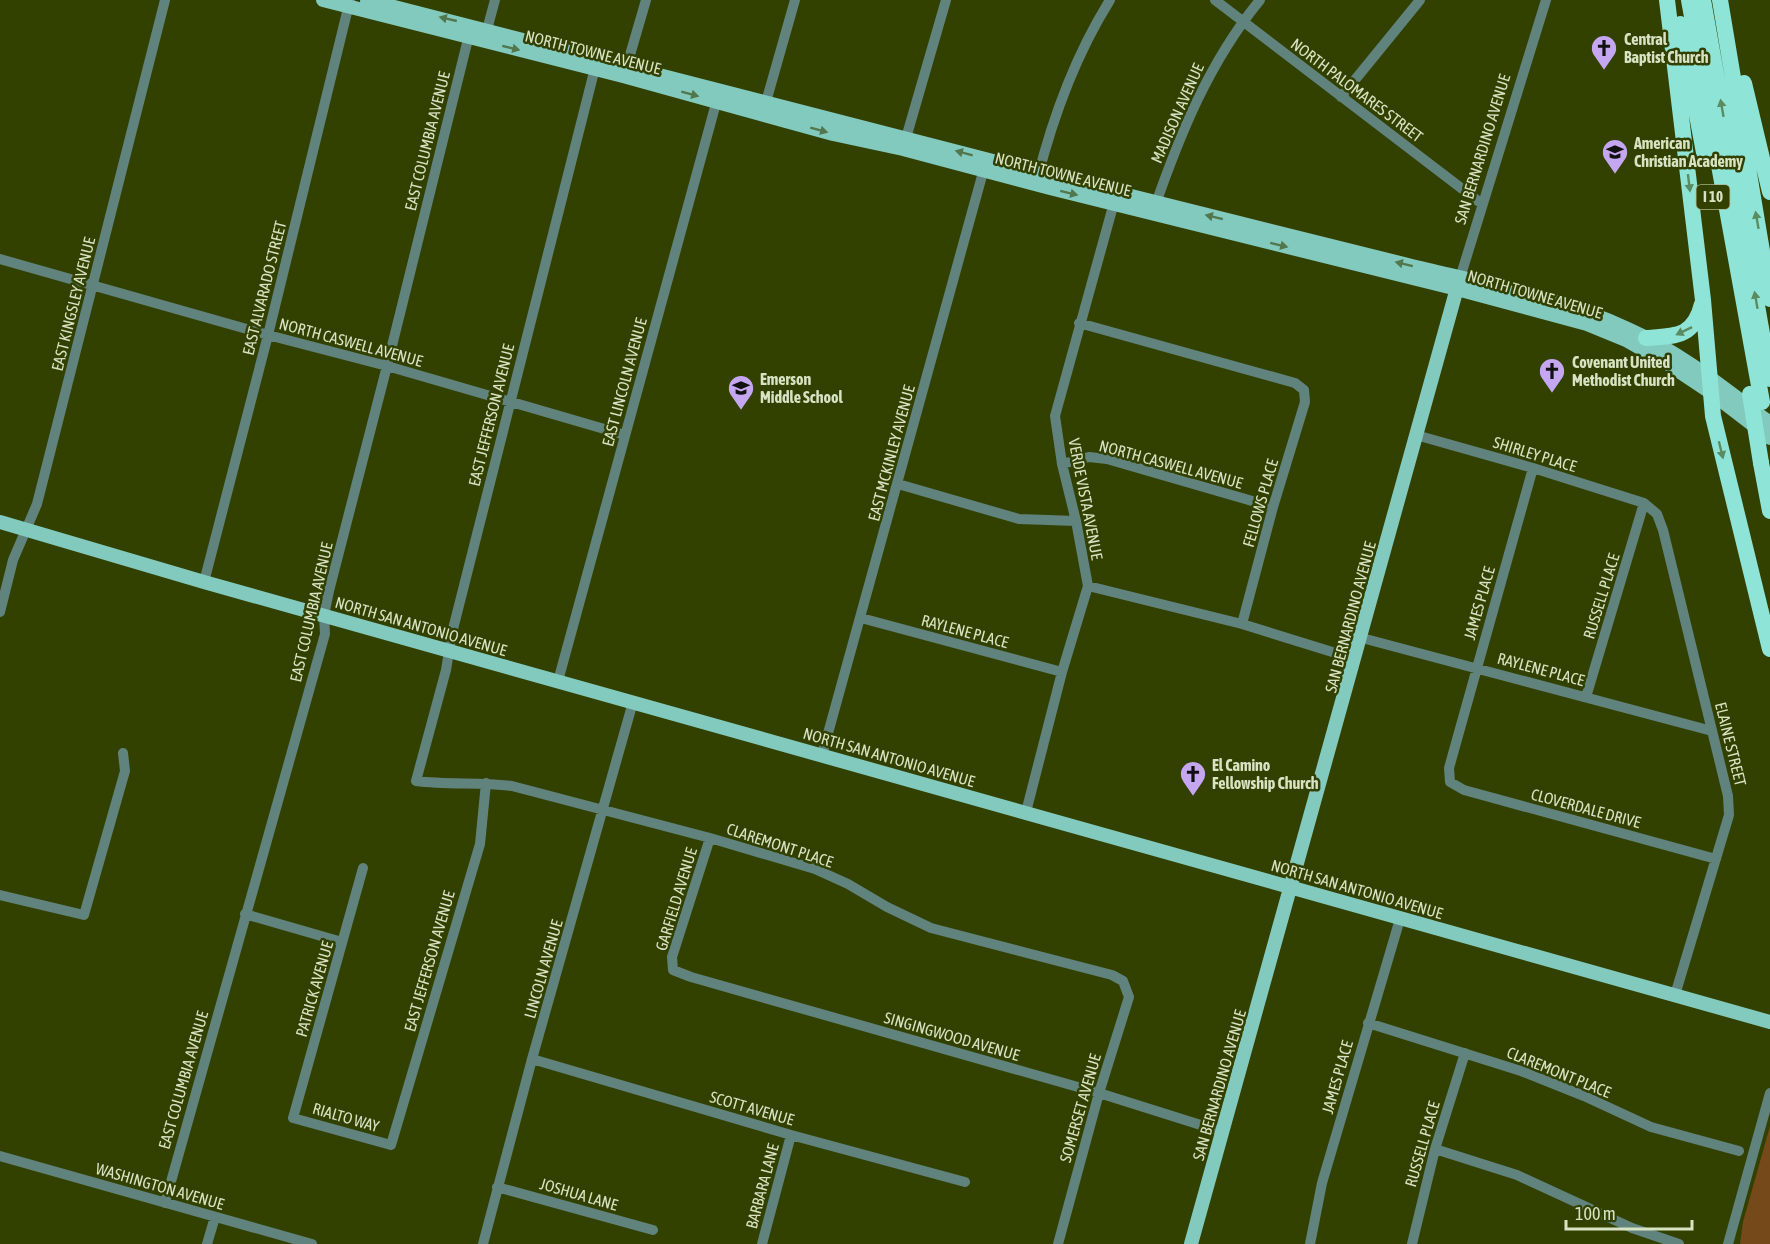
<svg xmlns="http://www.w3.org/2000/svg" width="1770" height="1244" viewBox="0 0 1770 1244" font-family="'Asap Condensed',sans-serif">
<style>
.green{fill:#76491a}
.lines{fill:none;stroke-linecap:round;stroke-linejoin:round}
.minor{stroke:#61837d;stroke-width:10}
.major{stroke:#82c9be;stroke-width:14}
.highway{stroke:#8ee5d7;stroke-width:16}
.highway-bridge{stroke:#8ee5d7;stroke-width:16}
.oneway{fill:#52774c}
.oneway2{fill:#5b8b61}
.labels{text-anchor:middle;stroke-width:5;stroke-linejoin:round;paint-order:stroke}
.shield{fill:#324100;stroke:#a6b289;stroke-width:1.5}
.shield-label{font-size:15px;font-weight:bold;fill:#d8e3c4}
.poi-label{font-size:16px;font-weight:bold;fill:#d8e3c4;stroke:#324100;text-anchor:start}
.street-label{font-size:16px;fill:#d8e3c4;stroke:#324100}
</style>
<rect width="100%" height="100%" fill="#324100"/>
<path class="green" d="M 1770,1126 L 1770,1244 L 1740,1244 L 1743,1222 Z"/>
<g class="lines">
<path class="minor" d="M 1215,0 L 1482,204
M 485,37 L 495,0
M 596,64 L 452,633 L 446,670 L 416,781 C 448,785 480,782 512,786 L 710,838 L 815,869 L 848,884 L 887,907 L 931,928 L 1112,975 L 1123,981 L 1129,997 L 1099,1093 L 1058,1244
M 625,72 L 646,0
M 1341,97 L 1420,0
M 764,109 L 795,0
M 906,138 L 946,0
M 1037,180 C 1053,116 1075,56 1110,0
M 1154,209 C 1180,134 1209,62 1260,0
M 0,259 L 268,335 L 387,366 L 625,435
M 1460,278 L 1546,0
M 1079,323 L 1295,383 L 1304,390 L 1305,402 L 1273,507 L 1242,624
M 1416,435 L 1533,468 L 1644,503 L 1657,514 L 1663,530 L 1728,796 L 1729,815 L 1675,995
M 1062,464 L 1089,457 L 1107,459 L 1273,507
M 1533,468 L 1449,768 L 1450,782 L 1464,790 L 1716,859
M 898,484 L 1019,519 L 1076,521
M 204,582 L 268,335 L 350,0
M 1088,586 L 1242,624 L 1355,659
M 0,612 L 13,560 L 37,504 L 165,0
M 861,618 L 1062,672
M 1362,638 L 1712,731
M 558,681 L 718,96
M 1586,697 L 1644,503
M 822,755 L 985,165
M 1026,812 L 1062,672 L 1088,586 L 1076,521 L 1062,464 L 1055,416 L 1115,199
M 710,838 L 672,957 L 673,970 L 691,977 L 1099,1093 L 1223,1132
M 363,868 L 293,1118 L 391,1145 L 480,844 L 486,783
M 0,895 L 84,915 L 125,771 L 123,753
M 245,914 L 342,942
M 1368,1023 L 1521,1071 L 1584,1096 L 1651,1127 L 1739,1151
M 532,1059 L 791,1135 L 965,1182
M 1435,1149 L 1517,1175 L 1632,1228 L 1679,1244
M 0,1156 L 312,1244
M 497,1187 L 653,1230
M 165,1203 L 325,634 L 324,615 L 329,591 L 387,366 L 470,31
M 207,1244 L 215,1217
M 483,1244 L 532,1059 L 633,702
M 762,1244 L 791,1135
M 1310,1244 L 1322,1183 L 1400,919
M 1412,1244 L 1435,1149 L 1465,1053
M 1728,1244 L 1770,1093"/>
<path class="major" d="M 323,0 L 623,76 L 833,134 L 903,149 L 1050,188 L 1457,289 L 1587,324 L 1626,340 L 1668,364 L 1710,392 L 1770,438
M 367,0 C 600,58 831,121 1063,179 C 1178,208 1293,236 1408,265 C 1482,283 1559,297 1628,329 C 1680,352 1725,389 1770,423
M 0,522 L 204,582 L 1770,1022
M 1191,1244 L 1459,281"/>
<path class="highway" d="M 1667,0 L 1703,300 L 1713,416 L 1770,649
M 1689,0 L 1762,402
M 1703,0 L 1770,379
M 1720,0 L 1770,299
M 1680,24 L 1705,158
M 1744,83 L 1770,192
M 1646,338 C 1676,336 1694,337 1702,304
M 1761,463 L 1770,511"/>
<path class="highway-bridge" d="M 1750,394 L 1761,463"/>
</g>
<defs><path id="oneway-solid" d="M-6-.8H1V-3.2L6.5 0L1 3.2V.8H-6Z" transform="scale(1.5)"/></defs>
<g class="oneway">
<use href="#oneway-solid" transform="translate(448 19) rotate(-167)"/>
<use href="#oneway-solid" transform="translate(511 48) rotate(14)"/>
<use href="#oneway-solid" transform="translate(690 94) rotate(15)"/>
<use href="#oneway-solid" transform="translate(819 130) rotate(15)"/>
<use href="#oneway-solid" transform="translate(964 153) rotate(-165)"/>
<use href="#oneway-solid" transform="translate(1069 193) rotate(14)"/>
<use href="#oneway-solid" transform="translate(1214 217) rotate(-166)"/>
<use href="#oneway-solid" transform="translate(1279 245) rotate(14)"/>
<use href="#oneway-solid" transform="translate(1404 264) rotate(-166)"/>
</g>
<g class="oneway2">
<use href="#oneway-solid" transform="translate(1722 108) rotate(-100)"/>
<use href="#oneway-solid" transform="translate(1689 183) rotate(83)"/>
<use href="#oneway-solid" transform="translate(1757 220) rotate(-100)"/>
<use href="#oneway-solid" transform="translate(1756 300) rotate(-100)"/>
<use href="#oneway-solid" transform="translate(1684 331) rotate(154)"/>
<use href="#oneway-solid" transform="translate(1721 450) rotate(76)"/>
</g>
<defs>
<g id="church-pin" transform="scale(1.35)"><path d="M0 17L-7.5 6A9.5 9.5 0 1 1 7.5 6Z" fill="#c5a6f0" stroke="#324100"/><path d="M-1.2-6h2.4v3.5h3.3v2.4h-3.3V6h-2.4V-.1h-3.3v-2.4h3.3Z" fill="#111"/></g>
<g id="school-pin" transform="scale(1.35)"><path d="M0 17L-7.5 6A9.5 9.5 0 1 1 7.5 6Z" fill="#c5a6f0" stroke="#324100"/><path d="M0-5L7-2L0 1L-7-2ZM-4 1L0 2.5L4 1V4Q0 6-4 4Z" fill="#111"/></g>
</defs>
<g fill-rule="evenodd">
<use href="#church-pin" x="1604" y="48"/>
<use href="#school-pin" x="1615" y="152"/>
<use href="#church-pin" x="1552" y="371"/>
<use href="#school-pin" x="741" y="388"/>
<use href="#church-pin" x="1193" y="774"/>
</g>
<g class="labels">
<rect class="shield" x="1696.5" y="185" width="33" height="24" rx="4.5"/>
<g class="shield-label">
<text x="1713" y="202">I 10</text>
</g>
<g class="poi-label">
<text x="1624" y="45">Central<tspan x="1624" dy="18">Baptist Church</tspan></text>
<text x="1634" y="149">American<tspan x="1634" dy="18">Christian Academy</tspan></text>
<text x="1572" y="368">Covenant United<tspan x="1572" dy="18">Methodist Church</tspan></text>
<text x="760" y="385">Emerson<tspan x="760" dy="18">Middle School</tspan></text>
<text x="1212" y="771">El Camino<tspan x="1212" dy="18">Fellowship Church</tspan></text>
</g>
<g class="street-label">
<text transform="translate(593 52) rotate(14)" y="6">NORTH TOWNE AVENUE</text>
<text transform="translate(1357 90) rotate(37)" y="6">NORTH PALOMARES STREET</text>
<text transform="translate(1177 113) rotate(-66)" y="6">MADISON AVENUE</text>
<text transform="translate(427 141) rotate(-76)" y="6">EAST COLUMBIA AVENUE</text>
<text transform="translate(1482 149) rotate(-73)" y="6">SAN BERNARDINO AVENUE</text>
<text transform="translate(1063 174) rotate(14)" y="6">NORTH TOWNE AVENUE</text>
<text transform="translate(264 288) rotate(-76)" y="6">EAST ALVARADO STREET</text>
<text transform="translate(1535 294) rotate(16)" y="6">NORTH TOWNE AVENUE</text>
<text transform="translate(73 304) rotate(-76)" y="6">EAST KINGSLEY AVENUE</text>
<text transform="translate(351 342) rotate(15)" y="6">NORTH CASWELL AVENUE</text>
<text transform="translate(624 382) rotate(-75)" y="6">EAST LINCOLN AVENUE</text>
<text transform="translate(491 415) rotate(-76)" y="6">EAST JEFFERSON AVENUE</text>
<text transform="translate(891 453) rotate(-75)" y="6">EAST MCKINLEY AVENUE</text>
<text transform="translate(1535 454) rotate(17)" y="6">SHIRLEY PLACE</text>
<text transform="translate(1171 464) rotate(15)" y="6">NORTH CASWELL AVENUE</text>
<text transform="translate(1086 499) rotate(79)" y="6">VERDE VISTA AVENUE</text>
<text transform="translate(1260 503) rotate(-74)" y="6">FELLOWS PLACE</text>
<text transform="translate(1601 596) rotate(-73)" y="6">RUSSELL PLACE</text>
<text transform="translate(1479 603) rotate(-74)" y="6">JAMES PLACE</text>
<text transform="translate(311 612) rotate(-77)" y="6">EAST COLUMBIA AVENUE</text>
<text transform="translate(1350 617) rotate(-75)" y="6">SAN BERNARDINO AVENUE</text>
<text transform="translate(421 626) rotate(16)" y="6">NORTH SAN ANTONIO AVENUE</text>
<text transform="translate(965 631) rotate(15)" y="6">RAYLENE PLACE</text>
<text transform="translate(1541 669) rotate(15)" y="6">RAYLENE PLACE</text>
<text transform="translate(1731 744) rotate(76)" y="6">ELAINE STREET</text>
<text transform="translate(889 757) rotate(16)" y="6">NORTH SAN ANTONIO AVENUE</text>
<text transform="translate(1586 808) rotate(15)" y="6">CLOVERDALE DRIVE</text>
<text transform="translate(780 845) rotate(18)" y="6">CLAREMONT PLACE</text>
<text transform="translate(1357 889) rotate(16)" y="6">NORTH SAN ANTONIO AVENUE</text>
<text transform="translate(676 899) rotate(-73)" y="6">GARFIELD AVENUE</text>
<text transform="translate(429 961) rotate(-74)" y="6">EAST JEFFERSON AVENUE</text>
<text transform="translate(543 969) rotate(-74)" y="6">LINCOLN AVENUE</text>
<text transform="translate(314 989) rotate(-74)" y="6">PATRICK AVENUE</text>
<text transform="translate(952 1036) rotate(16)" y="6">SINGINGWOOD AVENUE</text>
<text transform="translate(1559 1072) rotate(22)" y="6">CLAREMONT PLACE</text>
<text transform="translate(1337 1077) rotate(-74)" y="6">JAMES PLACE</text>
<text transform="translate(183 1080) rotate(-74)" y="6">EAST COLUMBIA AVENUE</text>
<text transform="translate(1219 1085) rotate(-74)" y="6">SAN BERNARDINO AVENUE</text>
<text transform="translate(752 1108) rotate(16)" y="6">SCOTT AVENUE</text>
<text transform="translate(1080 1108) rotate(-74)" y="6">SOMERSET AVENUE</text>
<text transform="translate(346 1117) rotate(16)" y="6">RIALTO WAY</text>
<text transform="translate(1422 1144) rotate(-74)" y="6">RUSSELL PLACE</text>
<text transform="translate(160 1186) rotate(16)" y="6">WASHINGTON AVENUE</text>
<text transform="translate(762 1186) rotate(-75)" y="6">BARBARA LANE</text>
<text transform="translate(579 1194) rotate(16)" y="6">JOSHUA LANE</text>
</g>
</g>
<path d="M1566 1220v9h126v-9" fill="none" stroke="#d8e3c4" stroke-width="3"/>
<text x="1575" y="1220" font-size="18" fill="#d8e3c4" stroke="#324100" stroke-width="4.5" paint-order="stroke">100 m</text>
</svg>
